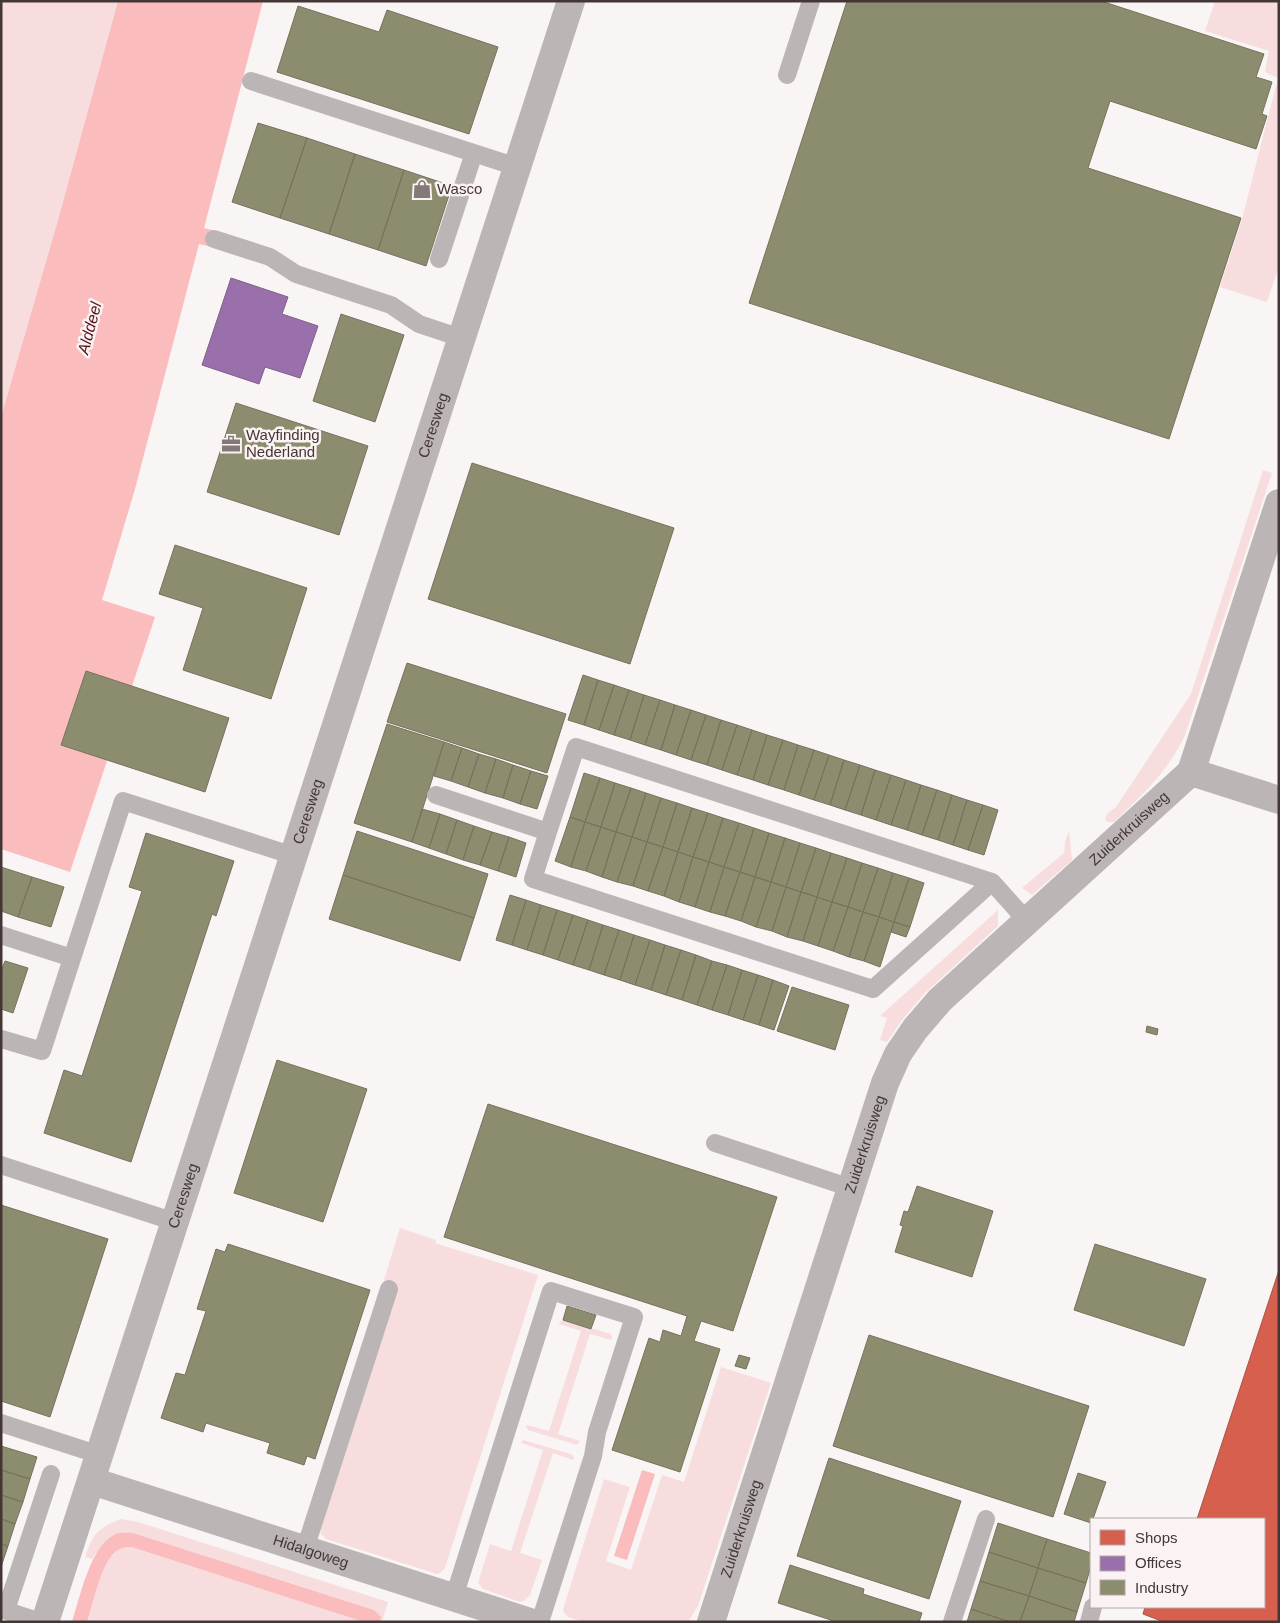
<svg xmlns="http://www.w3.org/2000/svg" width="1280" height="1623" viewBox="0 0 1280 1623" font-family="Arial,sans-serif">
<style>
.green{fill:#f7dddd}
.water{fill:#fabcbd}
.shops{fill:#d6604d;stroke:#aa5346}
.offices{fill:#9970ab;stroke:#805f88}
.industry{fill:#8c8c6e;stroke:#77725d}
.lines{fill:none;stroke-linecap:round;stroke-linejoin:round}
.lane{stroke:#bbb5b5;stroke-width:18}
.street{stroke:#bbb5b5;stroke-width:28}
.labels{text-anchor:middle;stroke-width:5;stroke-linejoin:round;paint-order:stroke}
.poi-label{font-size:15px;fill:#453636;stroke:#fbf3f3;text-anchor:start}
.street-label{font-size:15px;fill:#453636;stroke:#fbf3f3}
.water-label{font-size:16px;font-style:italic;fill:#53111a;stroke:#fbf3f3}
</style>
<rect width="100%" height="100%" fill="#f9f5f5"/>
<path class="green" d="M 1,1 L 118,1 L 58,220 L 1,417 Z
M 1215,1 L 1279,1 L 1279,266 L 1267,302 L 1220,287 L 1242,219 L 1278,78 L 1265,72 L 1269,51 L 1205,31 Z
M 1263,470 L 1272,473 L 1185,735 C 1169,770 1142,796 1114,822 L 1107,822 L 1105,819 L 1107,814 L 1116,807 L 1191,694 Z
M 1069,831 L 1072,860 L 1032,895 L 1022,888 L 1064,853 L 1065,842 Z
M 998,910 L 998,926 L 924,994 L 902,1020 L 887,1042 L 880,1040 L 887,1018 L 880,1016 Z
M 400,1228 L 436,1240 L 435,1243 L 538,1275 L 445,1568 L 440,1573 L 437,1574 L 326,1539 L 321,1534 L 320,1528 L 398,1286 L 384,1280 Z
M 563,1320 L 611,1334 L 612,1336 L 612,1340 L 590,1334 L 558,1434 L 580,1441 L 577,1445 L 528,1430 L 526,1427 L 527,1425 L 549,1431 L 581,1331 L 559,1324 L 560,1322 Z
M 721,1367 L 771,1383 L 698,1606 L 688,1622 L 583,1622 L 568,1617 L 563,1611 L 564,1606 L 604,1479 L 630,1487 L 606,1561 L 631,1570 L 662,1475 L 684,1482 Z
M 523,1440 L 571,1454 L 574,1457 L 573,1460 L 553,1453 L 520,1553 L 542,1560 L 530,1595 L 524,1601 L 520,1602 L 483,1589 L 478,1583 L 490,1544 L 511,1551 L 543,1450 L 521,1443 Z
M 121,1519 L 138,1522 L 388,1602 L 382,1622 L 378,1622 L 380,1621 L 374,1610 L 133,1533 L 96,1553 L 92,1559 L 85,1557 C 93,1533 98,1528 121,1519 Z
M 132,1547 L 149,1551 L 364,1622 L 87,1622 C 93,1604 101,1565 114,1553 C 119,1548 125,1547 132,1547 Z"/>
<path class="water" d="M 118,1 L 263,1 L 204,228 L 216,231 L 212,247 L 199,244 L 135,489 L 102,600 L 155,617 L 70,872 L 1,849 L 1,417 L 58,220 Z
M 642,1470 L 655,1474 L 627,1560 L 614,1556 Z
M 133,1533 L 374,1610 L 381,1617 L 380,1621 L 364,1622 L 132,1547 C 125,1547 119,1548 114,1553 C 101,1565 93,1604 87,1622 L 72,1622 C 80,1597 90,1547 114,1535 C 119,1532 128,1533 133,1533 Z"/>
<path class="shops" d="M 1279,1270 L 1279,1622 L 1164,1622 L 1143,1614 L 1145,1607 L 1264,1607 L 1264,1519 L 1197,1519 Z"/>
<path class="offices" d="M 231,278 L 288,297 L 282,314 L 318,326 L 300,378 L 265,367 L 259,384 L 202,365 Z"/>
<path class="industry" d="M 847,1 L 1101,1 L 1264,54 L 1256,77 L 1272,82 L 1262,114 L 1267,116 L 1256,149 L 1110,101 L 1088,168 L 1241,218 L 1169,439 L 749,303 Z
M 298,6 L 379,32 L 387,10 L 498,47 L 469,134 L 277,72 Z
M 258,123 L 307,138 L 280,218 L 232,202 Z
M 307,138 L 355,154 L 329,234 L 280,218 Z
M 355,154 L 404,170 L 378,250 L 329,234 Z
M 404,170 L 452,186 L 426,266 L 378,250 Z
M 341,314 L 404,335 L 375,422 L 313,401 Z
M 236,403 L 368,446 L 339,535 L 207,492 Z
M 472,463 L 674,528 L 630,664 L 428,599 Z
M 175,545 L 307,588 L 271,699 L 183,670 L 203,608 L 159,594 Z
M 407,663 L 566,714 L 547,773 L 387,722 Z
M 86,671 L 229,718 L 205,792 L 61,745 Z
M 583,675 L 598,680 L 584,725 L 568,720 Z
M 598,680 L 614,685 L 599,730 L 584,725 Z
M 614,685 L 629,690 L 614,735 L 599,730 Z
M 629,690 L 644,695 L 630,740 L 614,735 Z
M 644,695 L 660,700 L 645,745 L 630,740 Z
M 660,700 L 675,705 L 661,750 L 645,745 Z
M 675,705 L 691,710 L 676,755 L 661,750 Z
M 691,710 L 706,715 L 691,760 L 676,755 Z
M 706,715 L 721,720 L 707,765 L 691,760 Z
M 721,720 L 737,725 L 722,770 L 707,765 Z
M 387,724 L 444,742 L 412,842 L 354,823 Z
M 737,725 L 752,730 L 737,775 L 722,770 Z
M 752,730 L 767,735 L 753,780 L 737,775 Z
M 767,735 L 783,740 L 768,785 L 753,780 Z
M 783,740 L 798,745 L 784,790 L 768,785 Z
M 444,742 L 462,748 L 451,781 L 434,776 Z
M 798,745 L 814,750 L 799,795 L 784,790 Z
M 462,748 L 479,754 L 468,787 L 451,781 Z
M 814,750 L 829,755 L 814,800 L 799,795 Z
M 479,754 L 496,759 L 485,793 L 468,787 Z
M 829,755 L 844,760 L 830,805 L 814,800 Z
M 496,759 L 513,765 L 503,798 L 485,793 Z
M 844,760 L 860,765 L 845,810 L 830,805 Z
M 513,765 L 531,771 L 520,804 L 503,798 Z
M 860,765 L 875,770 L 861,815 L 845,810 Z
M 875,770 L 891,775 L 876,820 L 861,815 Z
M 531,771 L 548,776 L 537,809 L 520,804 Z
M 584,773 L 600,778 L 585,822 L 570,817 Z
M 891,775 L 906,780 L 891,825 L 876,820 Z
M 600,778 L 615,783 L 601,827 L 585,822 Z
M 906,780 L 921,785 L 907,830 L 891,825 Z
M 615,783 L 631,788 L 616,832 L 601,827 Z
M 921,785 L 937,790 L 922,835 L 907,830 Z
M 631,788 L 646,793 L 632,837 L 616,832 Z
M 937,790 L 952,795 L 938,840 L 922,835 Z
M 646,793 L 661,798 L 647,842 L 632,837 Z
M 952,795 L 967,800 L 953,845 L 938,840 Z
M 661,798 L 677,803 L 663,847 L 647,842 Z
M 967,800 L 983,805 L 968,850 L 953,845 Z
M 677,803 L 692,808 L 678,852 L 663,847 Z
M 983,805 L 998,810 L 984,855 L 968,850 Z
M 692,808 L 708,813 L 693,857 L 678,852 Z
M 422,809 L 440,814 L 429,848 L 412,842 Z
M 708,813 L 723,818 L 709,862 L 693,857 Z
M 440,814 L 457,820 L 446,854 L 429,848 Z
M 570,817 L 585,822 L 571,867 L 555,861 Z
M 723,818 L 739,823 L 724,867 L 709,862 Z
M 457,820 L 474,826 L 463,860 L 446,854 Z
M 585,822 L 601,827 L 586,871 L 571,867 Z
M 739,823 L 754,828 L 740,872 L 724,867 Z
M 474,826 L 492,832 L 480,865 L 463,860 Z
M 601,827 L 616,832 L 602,877 L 586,871 Z
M 754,828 L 769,833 L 755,877 L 740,872 Z
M 357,831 L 488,874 L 474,918 L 343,875 Z
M 492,832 L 509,837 L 498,871 L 480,865 Z
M 616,832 L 632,837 L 617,882 L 602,877 Z
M 146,833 L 234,861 L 216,916 L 212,914 L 131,1162 L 44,1133 L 64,1070 L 82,1076 L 142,891 L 129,887 Z
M 769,833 L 785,838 L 771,882 L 755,877 Z
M 509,837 L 526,843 L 516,877 L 498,871 Z
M 632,837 L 647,842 L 633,886 L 617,882 Z
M 785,838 L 800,843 L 786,887 L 771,882 Z
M 647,842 L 663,847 L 648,891 L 633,886 Z
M 800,843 L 816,848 L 801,892 L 786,887 Z
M 663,847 L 678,852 L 664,896 L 648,891 Z
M 816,848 L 831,853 L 817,897 L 801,892 Z
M 678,852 L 693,857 L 679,902 L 664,896 Z
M 831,853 L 847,858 L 832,902 L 817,897 Z
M 693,857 L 709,862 L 695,907 L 679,902 Z
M 847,858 L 862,863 L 848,907 L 832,902 Z
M 709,862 L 724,867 L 710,912 L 695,907 Z
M 862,863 L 878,868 L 863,912 L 848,907 Z
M 1,867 L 32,877 L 18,917 L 1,911 Z
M 724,867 L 740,872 L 725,916 L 710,912 Z
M 878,868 L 893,873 L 879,917 L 863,912 Z
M 740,872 L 755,877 L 741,921 L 725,916 Z
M 893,873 L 909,878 L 894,922 L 879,917 Z
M 343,875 L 474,918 L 460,961 L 329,919 Z
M 32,877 L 64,887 L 51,927 L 18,917 Z
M 755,877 L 771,882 L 756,927 L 741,921 Z
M 909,878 L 924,883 L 910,927 L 894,922 Z
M 771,882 L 786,887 L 772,931 L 756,927 Z
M 786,887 L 801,892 L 787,937 L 772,931 Z
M 801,892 L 817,897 L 803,941 L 787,937 Z
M 510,895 L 526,900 L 512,945 L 496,940 Z
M 817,897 L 832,902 L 818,946 L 803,941 Z
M 526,900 L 541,905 L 527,950 L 512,945 Z
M 832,902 L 848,907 L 833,951 L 818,946 Z
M 541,905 L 557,910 L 543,955 L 527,950 Z
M 848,907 L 863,912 L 849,957 L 833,951 Z
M 557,910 L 573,915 L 558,960 L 543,955 Z
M 863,912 L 879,917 L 864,961 L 849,957 Z
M 573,915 L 588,920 L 573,965 L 558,960 Z
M 879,917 L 894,922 L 880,967 L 864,961 Z
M 588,920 L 603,925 L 589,970 L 573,965 Z
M 894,922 L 910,927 L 906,937 L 891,932 Z
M 603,925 L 619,930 L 604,975 L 589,970 Z
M 619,930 L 634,935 L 620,980 L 604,975 Z
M 634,935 L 650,940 L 635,985 L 620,980 Z
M 650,940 L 665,945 L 651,990 L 635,985 Z
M 665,945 L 681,950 L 666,995 L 651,990 Z
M 681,950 L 696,955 L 682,1000 L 666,995 Z
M 696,955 L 712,961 L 697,1005 L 682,1000 Z
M 5,961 L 28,968 L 13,1013 L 1,1009 L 1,971 Z
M 712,961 L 727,965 L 712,1010 L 697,1005 Z
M 727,965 L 742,970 L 728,1015 L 712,1010 Z
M 742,970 L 758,975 L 743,1020 L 728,1015 Z
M 758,975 L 773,980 L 759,1025 L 743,1020 Z
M 773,980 L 789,986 L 774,1030 L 759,1025 Z
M 792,987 L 849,1005 L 835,1050 L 777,1031 Z
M 1147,1026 L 1158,1029 L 1157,1035 L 1146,1032 Z
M 277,1060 L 367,1089 L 323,1222 L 234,1193 Z
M 488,1104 L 777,1197 L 733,1331 L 701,1321 L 694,1341 L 720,1349 L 680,1472 L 612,1450 L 649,1338 L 660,1342 L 663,1330 L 681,1336 L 687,1316 L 444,1237 Z
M 917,1186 L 993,1211 L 972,1277 L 895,1252 L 903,1226 L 900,1225 L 904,1211 L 908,1212 Z
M 1,1205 L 108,1239 L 50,1417 L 1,1401 Z
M 228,1244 L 370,1290 L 315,1459 L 307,1456 L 304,1465 L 267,1453 L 270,1443 L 206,1423 L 203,1432 L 161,1418 L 176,1373 L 185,1375 L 206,1311 L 197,1309 L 216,1249 L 225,1252 Z
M 1095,1244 L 1206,1279 L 1184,1346 L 1074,1310 Z
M 567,1306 L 596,1315 L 591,1329 L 563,1320 Z
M 869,1335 L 1089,1406 L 1053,1517 L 833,1446 Z
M 739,1355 L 750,1358 L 746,1369 L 735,1366 Z
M 1,1446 L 37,1457 L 30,1479 L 1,1470 Z
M 829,1458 L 961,1501 L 929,1599 L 797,1556 Z
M 1,1470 L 30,1479 L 23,1502 L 1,1495 Z
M 1078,1473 L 1106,1482 L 1093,1519 L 1091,1519 L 1091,1523 L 1064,1514 Z
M 1,1495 L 23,1502 L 15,1524 L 1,1519 Z
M 1,1519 L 15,1524 L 8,1546 L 1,1544 Z
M 998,1523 L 1047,1539 L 1038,1568 L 989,1552 Z
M 1047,1539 L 1091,1553 L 1091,1566 L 1086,1583 L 1038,1568 Z
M 1,1544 L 8,1546 L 1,1567 Z
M 989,1552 L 1038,1568 L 1029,1596 L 980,1581 Z
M 790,1565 L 864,1589 L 863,1594 L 922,1613 L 919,1622 L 831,1622 L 831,1620 L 778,1603 Z
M 1038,1568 L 1086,1583 L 1077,1612 L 1029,1596 Z
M 980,1581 L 1029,1596 L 1020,1622 L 1010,1622 L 971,1609 Z
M 1029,1596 L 1077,1612 L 1074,1622 L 1020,1622 Z
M 971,1609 L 1010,1622 L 967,1622 Z"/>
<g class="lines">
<path class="lane" d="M 787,75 L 811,1
M 251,81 L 517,167
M 214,239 L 270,257 L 296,274 L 391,305 L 419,324 L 461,338
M 439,259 L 474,153
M 436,795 L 548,832 L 533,879 L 873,989 L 992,882
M 548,832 L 576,747 L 992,882 L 1027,921
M 1,935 L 72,958
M 1,1039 L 42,1051 L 123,801 L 294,856
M 715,1143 L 851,1188
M 1,1165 L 175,1222
M 1,1423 L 100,1455
M 305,1549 L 389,1289
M 454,1597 L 551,1291 L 634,1317 L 597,1432 L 593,1456 L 540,1622
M 1,1609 L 41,1622
M 6,1610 L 51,1474
M 952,1622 L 986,1519
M 1089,1622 L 1093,1607"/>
<g class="street">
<path d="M 1191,772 L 1279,800"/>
<path id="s1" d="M 92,1481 L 530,1622"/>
<path id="s2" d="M 45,1622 L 571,1"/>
<path id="s3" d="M 711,1622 L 885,1083 L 898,1054 L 915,1029 L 940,1000 L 1191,772 L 1279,503"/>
</g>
</g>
<defs>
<g id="shop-bare" transform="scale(1.5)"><path d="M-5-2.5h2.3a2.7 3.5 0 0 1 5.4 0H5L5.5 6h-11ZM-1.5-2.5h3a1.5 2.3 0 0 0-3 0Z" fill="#847979" stroke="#fbf3f3" stroke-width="2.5" paint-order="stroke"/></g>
<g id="office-bare" transform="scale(1.5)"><path d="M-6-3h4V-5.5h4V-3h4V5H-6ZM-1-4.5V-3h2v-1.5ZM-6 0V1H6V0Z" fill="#847979" stroke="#fbf3f3" stroke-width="2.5" paint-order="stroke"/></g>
</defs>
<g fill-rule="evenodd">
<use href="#shop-bare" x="422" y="189"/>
<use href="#office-bare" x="231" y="444"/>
</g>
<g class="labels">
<g class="poi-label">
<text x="437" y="194">Wasco</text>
<text x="246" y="440">Wayfinding<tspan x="246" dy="17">Nederland</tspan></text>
</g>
<g class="street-label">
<text dy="5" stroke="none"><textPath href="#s2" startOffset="1258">Ceresweg</textPath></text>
<text dy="5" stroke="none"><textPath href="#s2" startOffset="852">Ceresweg</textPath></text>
<text dy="5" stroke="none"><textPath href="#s3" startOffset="922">Zuiderkruisweg</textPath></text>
<text dy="5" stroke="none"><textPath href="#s3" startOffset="502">Zuiderkruisweg</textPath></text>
<text dy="5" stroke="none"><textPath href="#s2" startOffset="448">Ceresweg</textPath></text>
<text dy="5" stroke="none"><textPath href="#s3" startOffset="98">Zuiderkruisweg</textPath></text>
<text dy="5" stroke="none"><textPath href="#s1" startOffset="230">Hidalgoweg</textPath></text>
</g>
<g class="water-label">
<text transform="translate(89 328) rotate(-75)" y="6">Alddeel</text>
</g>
</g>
<rect width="1280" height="1623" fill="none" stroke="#453636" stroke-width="5"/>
<rect x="1090" y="1518" width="175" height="90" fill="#fbf3f3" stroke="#b2a7a7"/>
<rect x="1100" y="1530" width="25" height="15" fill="#d6604d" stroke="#b2a7a7"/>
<text x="1135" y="1543" font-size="15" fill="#453636">Shops</text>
<rect x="1100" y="1556" width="25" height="15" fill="#9970ab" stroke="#b2a7a7"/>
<text x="1135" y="1568" font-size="15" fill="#453636">Offices</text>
<rect x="1100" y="1580" width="25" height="15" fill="#8c8c6e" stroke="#b2a7a7"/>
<text x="1135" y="1593" font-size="15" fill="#453636">Industry</text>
</svg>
